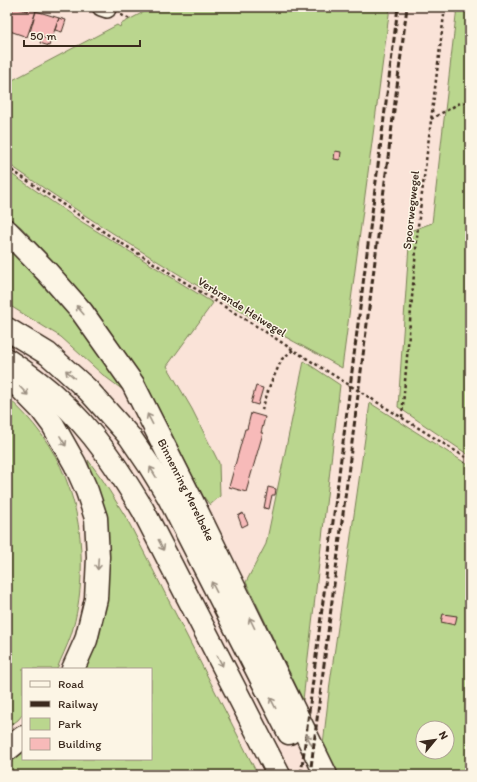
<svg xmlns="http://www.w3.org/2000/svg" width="477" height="782" viewBox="0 0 477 782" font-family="Itim,sans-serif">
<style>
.green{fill:#bad68e;stroke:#7a8056;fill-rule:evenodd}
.building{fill:#f7bab9;stroke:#3b2a1e}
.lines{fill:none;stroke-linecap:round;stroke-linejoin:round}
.street-casing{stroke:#3b2a1e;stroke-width:20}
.highway-casing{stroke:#3b2a1e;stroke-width:25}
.path{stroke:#3b2a1e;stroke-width:2.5;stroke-dasharray:3 3;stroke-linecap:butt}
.street{stroke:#fcf5e5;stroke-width:17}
.highway{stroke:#fcf5e5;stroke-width:22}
.rail{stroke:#3b2a1e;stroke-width:3;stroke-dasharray:6 3;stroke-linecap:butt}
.oneway{stroke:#9c9082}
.labels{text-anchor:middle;stroke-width:3;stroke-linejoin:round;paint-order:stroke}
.street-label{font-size:12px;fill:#3b2a1e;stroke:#fcf5e5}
</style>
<rect width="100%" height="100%" fill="#fae3d8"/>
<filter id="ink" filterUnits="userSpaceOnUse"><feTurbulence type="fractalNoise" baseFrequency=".025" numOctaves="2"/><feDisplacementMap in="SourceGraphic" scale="8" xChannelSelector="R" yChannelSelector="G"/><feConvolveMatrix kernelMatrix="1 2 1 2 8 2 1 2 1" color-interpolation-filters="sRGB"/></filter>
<g filter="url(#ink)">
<path class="green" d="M 153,7 L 390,7 L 342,368 C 311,350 278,334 247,315 C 165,267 85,217 7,163 L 7,83 L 117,25 L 120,27 L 121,24 Z
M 457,7 L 470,7 L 470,456 L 398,407 L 410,231 L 432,223 Z
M 7,171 L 82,222 L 213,303 L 167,366 L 192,409 L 219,463 L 220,496 L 210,505 L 203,496 L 143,378 L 92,305 L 56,264 L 21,227 L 7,216 Z
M 7,247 L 73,319 L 123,390 L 103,375 L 61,337 L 7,304 Z
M 304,361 L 340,385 L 303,700 L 246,582 L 266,544 Z
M 7,397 C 61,444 84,505 81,576 C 80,596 77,616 71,635 C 67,647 61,658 57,669 L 23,669 L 23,714 L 18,720 L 7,728 Z
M 370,403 L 470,466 L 470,775 L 339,775 L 323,745 L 330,683 ZM 423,728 L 447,728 L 447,752 L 423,752 Z
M 88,460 L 102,479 L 127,519 L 258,775 L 7,775 L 7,757 L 23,745 L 23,759 L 151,759 L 151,669 L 82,669 L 93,484 Z"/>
<path class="building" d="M 7,7 L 13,7 L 8,25 L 7,24 Z
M 13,7 L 28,11 L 29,8 L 36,11 L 27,37 L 7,30 Z
M 14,7 L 25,7 L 29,8 L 28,11 Z
M 36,11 L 59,18 L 51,40 L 30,32 Z
M 59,18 L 66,20 L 62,32 L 55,30 Z
M 42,37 L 51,40 L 49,46 L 40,43 Z
M 335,151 L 341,152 L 340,160 L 334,159 Z
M 256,386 L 263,388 L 258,405 L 251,403 Z
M 251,413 L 265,417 L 261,433 L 263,433 L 246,492 L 229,487 L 245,429 L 247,429 Z
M 268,487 L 276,489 L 275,495 L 272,495 L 269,509 L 264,508 Z
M 243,513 L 248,524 L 242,527 L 238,516 Z
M 443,614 L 457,616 L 455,625 L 441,622 Z"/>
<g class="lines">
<g class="street-casing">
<path id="street" d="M 101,7 L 107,9"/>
</g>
<g class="highway-casing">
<g id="highway">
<path id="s1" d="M 7,231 L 47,272 L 82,312 L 133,384 L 192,501 L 326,775"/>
<path d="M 7,329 L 48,354 L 88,390 L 130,437 L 149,465 L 168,496 L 289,733"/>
<path d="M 7,360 C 25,372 42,384 58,399 C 93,430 119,470 143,510 L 279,775"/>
<path d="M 7,374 L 41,409 L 53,425 L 75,464 L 87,491 L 96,518 L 98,557 L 96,599 L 86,640 L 73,669"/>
<path d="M 7,750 L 23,737"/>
</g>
</g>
<path class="path" d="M 121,15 L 130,19
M 431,119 L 460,103 L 470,102
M 7,167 L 113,238 L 269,334 L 293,350 L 470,460
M 262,410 L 270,385 L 282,359 L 293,350
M 402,417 L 418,226 L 445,7"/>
<use href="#street" class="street"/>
<use href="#highway" class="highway"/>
<path class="rail" d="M 301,775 L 398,7
M 310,775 L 407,7"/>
</g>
<defs><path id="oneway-shaft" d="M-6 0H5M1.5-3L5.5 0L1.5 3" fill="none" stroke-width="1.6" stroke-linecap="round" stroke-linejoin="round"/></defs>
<g class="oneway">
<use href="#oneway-shaft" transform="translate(80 310) rotate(-130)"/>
<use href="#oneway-shaft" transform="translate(70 374) rotate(-138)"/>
<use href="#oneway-shaft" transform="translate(24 391) rotate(46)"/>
<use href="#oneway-shaft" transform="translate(150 419) rotate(-117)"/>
<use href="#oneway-shaft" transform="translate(63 441) rotate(59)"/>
<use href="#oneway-shaft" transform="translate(153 472) rotate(-121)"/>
<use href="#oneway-shaft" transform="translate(161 545) rotate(63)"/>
<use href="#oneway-shaft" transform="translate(98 564) rotate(93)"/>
<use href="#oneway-shaft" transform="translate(214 587) rotate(-117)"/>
<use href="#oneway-shaft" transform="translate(252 623) rotate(-116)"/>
<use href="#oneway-shaft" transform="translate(220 661) rotate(63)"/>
<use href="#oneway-shaft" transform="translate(273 703) rotate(-117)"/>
<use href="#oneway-shaft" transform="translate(309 740) rotate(-116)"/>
</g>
</g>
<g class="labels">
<g class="street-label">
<text transform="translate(411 210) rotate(-84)" y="4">Spoorwegwegel</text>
<text transform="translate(242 307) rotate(32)" y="4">Verbrande Heiwegel</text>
<text dy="4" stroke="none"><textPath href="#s1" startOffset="317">Binnenring Merelbeke</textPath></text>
</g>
</g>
<rect width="477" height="782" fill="none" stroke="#fcf5e5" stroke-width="24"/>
<rect x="12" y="12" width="453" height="758" fill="none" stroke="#3b2a1e" stroke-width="1.5" filter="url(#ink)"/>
<rect x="22" y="668" width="130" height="92" fill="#fcf5e5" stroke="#afa495"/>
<rect x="30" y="681" width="20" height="6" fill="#fcf5e5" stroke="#afa495"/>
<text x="58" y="688" font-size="12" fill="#3b2a1e">Road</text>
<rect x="30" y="701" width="20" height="6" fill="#3b2a1e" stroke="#afa495"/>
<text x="58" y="708" font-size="12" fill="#3b2a1e">Railway</text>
<rect x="30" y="718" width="20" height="12" fill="#bad68e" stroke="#afa495"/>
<text x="58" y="728" font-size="12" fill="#3b2a1e">Park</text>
<rect x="30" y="738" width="20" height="12" fill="#f7bab9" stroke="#afa495"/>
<text x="58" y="748" font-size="12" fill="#3b2a1e">Building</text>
<g transform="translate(435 740) rotate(61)"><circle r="19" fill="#fcf5e5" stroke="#afa495"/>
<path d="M0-3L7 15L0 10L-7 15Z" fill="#3b2a1e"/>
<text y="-6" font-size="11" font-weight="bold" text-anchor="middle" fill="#3b2a1e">N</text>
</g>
<path d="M24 40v6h116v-6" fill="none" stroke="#3b2a1e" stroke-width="2"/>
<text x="30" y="40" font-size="12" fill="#3b2a1e" stroke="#fcf5e5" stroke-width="3" paint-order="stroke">50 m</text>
</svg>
